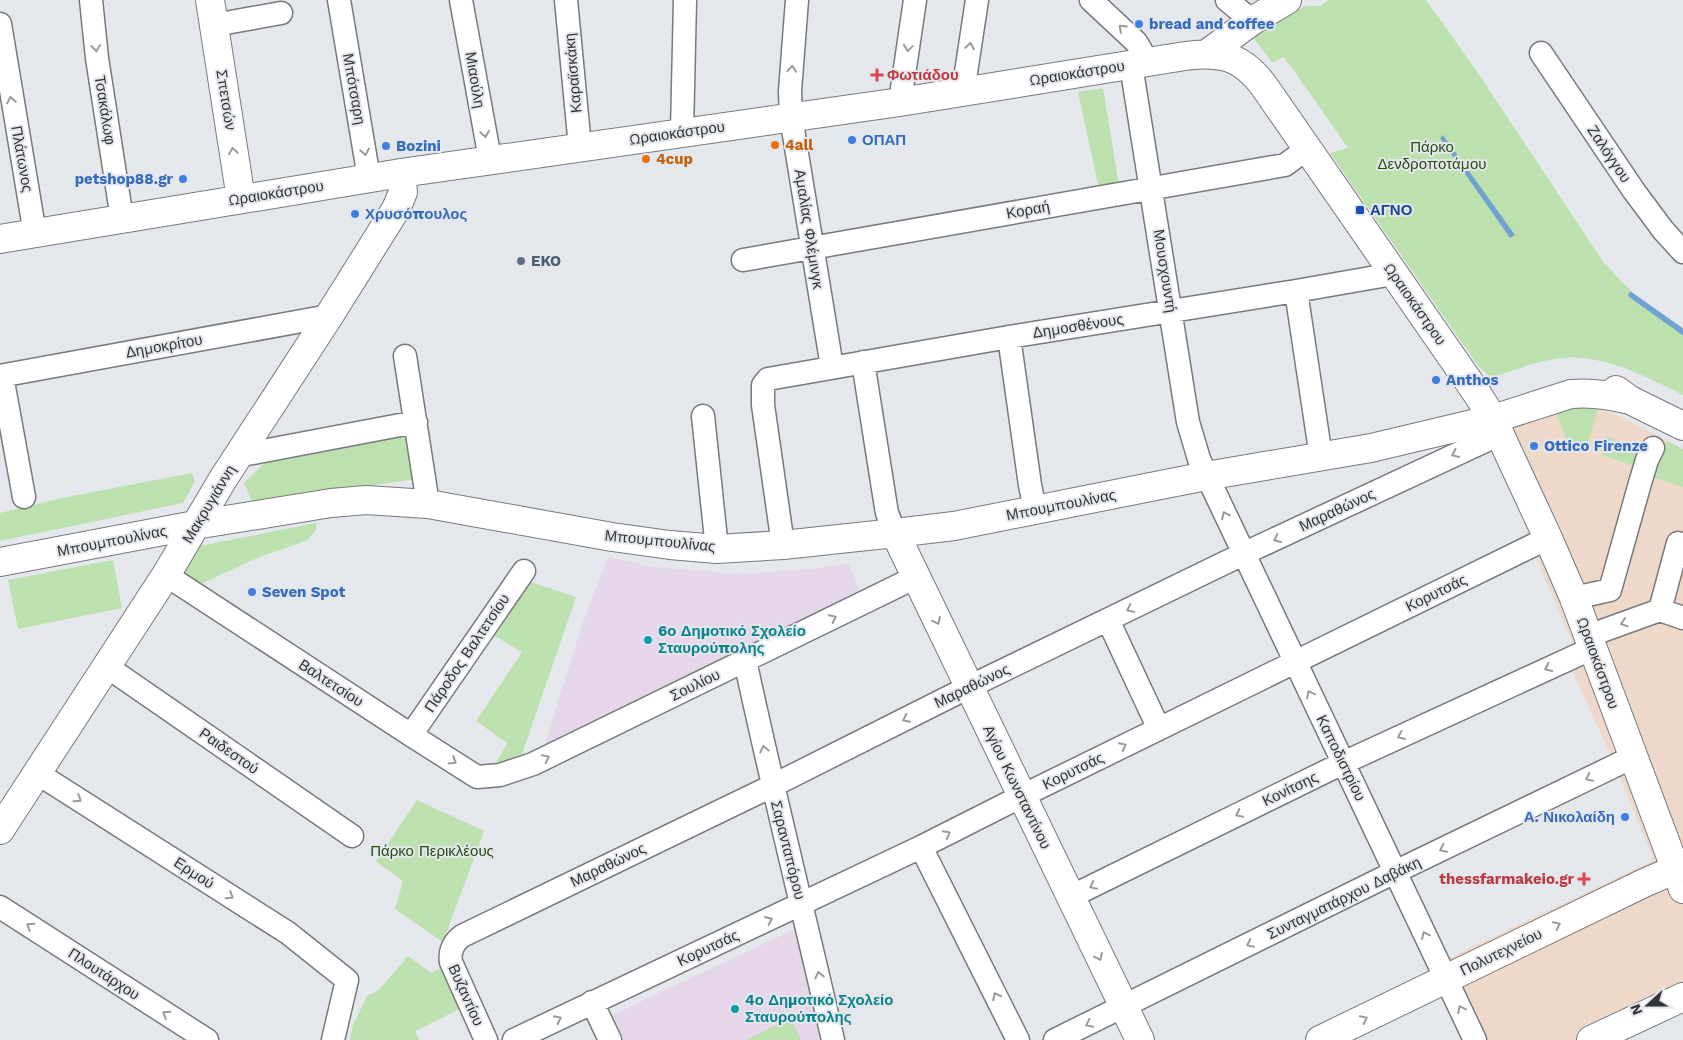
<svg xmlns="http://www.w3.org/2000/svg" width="1683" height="1040" viewBox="0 0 1683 1040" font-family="'Work Sans',sans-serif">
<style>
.commercial{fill:#edd8ca}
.education{fill:#e6d6e9}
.green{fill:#bde0af}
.water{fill:#6fa2d0}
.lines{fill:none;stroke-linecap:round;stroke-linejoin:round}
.stream{stroke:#6fa2d0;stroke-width:5.5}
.street-casing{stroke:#77797d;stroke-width:25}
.secondary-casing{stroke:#77797d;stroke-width:30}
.street{stroke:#fff;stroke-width:22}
.secondary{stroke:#fff;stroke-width:28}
.oneway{stroke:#999a9a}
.shop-dot{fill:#3f7fe0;stroke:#e4e7eb;stroke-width:2}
.health-dot{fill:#e0444e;stroke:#e4e7eb;stroke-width:2}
.food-dot{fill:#e8710a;stroke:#e4e7eb;stroke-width:2}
.transit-dot{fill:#1a4fb4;stroke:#e4e7eb;stroke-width:2}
.service-dot{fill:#5c6f8a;stroke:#e4e7eb;stroke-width:2}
.culture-dot{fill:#0f9aa8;stroke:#e4e7eb;stroke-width:2}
.labels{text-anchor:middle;stroke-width:4;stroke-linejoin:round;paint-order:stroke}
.shop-label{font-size:15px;font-weight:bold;fill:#366cbe;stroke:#e4e7eb;text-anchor:start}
.street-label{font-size:15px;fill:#333436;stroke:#e4e7eb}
.health-label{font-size:15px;font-weight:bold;fill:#be3a42;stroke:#e4e7eb;text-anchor:start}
.food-label{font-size:15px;font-weight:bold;fill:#c56008;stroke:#e4e7eb;text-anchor:start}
.park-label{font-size:15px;fill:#264b14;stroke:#e4e7eb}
.transit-label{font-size:15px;font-weight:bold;fill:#164399;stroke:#e4e7eb;text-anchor:start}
.service-label{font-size:15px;font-weight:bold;fill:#4e5e75;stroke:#e4e7eb;text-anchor:start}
.culture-label{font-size:15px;font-weight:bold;fill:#0d838f;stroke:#e4e7eb;text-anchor:start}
</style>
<rect width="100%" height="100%" fill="#e4e7eb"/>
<path class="commercial" d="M 1592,407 L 1617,415 L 1683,449 L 1683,1013 L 1626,1040 L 1471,1040 L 1435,965 L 1654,860 L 1611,756 L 1575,676 L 1565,650 L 1574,646 L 1525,532 L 1532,529 L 1493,447 L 1531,417 Z"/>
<path class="education" d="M 608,557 L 654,567 L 740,574 L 812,569 L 849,563 L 861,595 L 543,750 L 583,622 Z
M 797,928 L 825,1040 L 616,1040 L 606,1018 Z"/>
<path class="green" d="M 1329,0 L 1426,0 L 1478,73 L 1604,263 L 1636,296 L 1683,328 L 1683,395 C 1646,377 1604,354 1562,358 C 1538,360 1515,371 1491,377 L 1479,367 L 1330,153 L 1348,148 L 1292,68 L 1283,57 L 1272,63 L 1253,37 L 1305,6 L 1320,6 Z
M 1103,88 L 1119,186 L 1099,189 L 1078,92 Z
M 1577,403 L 1598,409 L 1585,453 L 1570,447 L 1553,406 Z
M 404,434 L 408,436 L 417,479 L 252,502 L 244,483 L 268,459 Z
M 1606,436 L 1640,451 L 1635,466 L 1601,455 Z
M 1667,441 L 1683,449 L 1683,487 L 1652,477 Z
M 192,473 L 195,481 L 183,503 L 0,541 L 0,513 L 62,498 Z
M 316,523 L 316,530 L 308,540 L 257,558 L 201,584 L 182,573 L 200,546 Z
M 113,560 L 122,608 L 18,629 L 8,580 Z
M 528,581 L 576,597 L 519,763 L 493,769 L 507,743 L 476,721 L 522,652 L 493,635 Z
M 417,800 L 484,831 L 443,942 L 395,909 L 403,881 L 376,861 Z
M 408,956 L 431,973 L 443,967 L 461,1008 L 415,1031 L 419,1040 L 350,1040 L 353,1025 L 367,996 L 379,990 Z
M 790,1018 L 801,1040 L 746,1040 Z"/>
<path class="water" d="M 1443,135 L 1515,235 L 1510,238 L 1440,138 Z"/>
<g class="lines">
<path class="stream" d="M 1631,295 L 1683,332"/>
<g class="street-casing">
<path id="street" d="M 91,0 L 97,58 L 122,219
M 339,0 L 369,178
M 461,0 L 490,159
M 566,0 L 580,147
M 797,0 L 790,91 L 791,117 L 832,367
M 1091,0 L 1136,42 L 1141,50 L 1143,63
M 1227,0 L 1252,21
M 0,24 L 35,234
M 214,25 L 281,13
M 1541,53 L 1634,191 L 1663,230 L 1683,252
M 1131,65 L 1188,422 L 1199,459 L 1475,1040
M 963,92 L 977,0
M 900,102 L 915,0
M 682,132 L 685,0
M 743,260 L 1285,165 L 1308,148
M 1296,291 L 1321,457
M 1009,337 L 1030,485 L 1035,510
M 405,356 L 428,504
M 863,362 L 885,501 L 887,513 L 895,533
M 0,376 L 329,316
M 2,376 L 24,497
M 703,416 L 717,549
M 237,456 L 416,422
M 783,545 L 763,405 L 763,385 L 768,379 L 1009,337 L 1296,291 L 1393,274
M 166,575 L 411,735 L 477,777 L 500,775 L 533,764 L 916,577
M 1574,598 L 1610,590 L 1640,483 L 1647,460 L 1653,448
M 1660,610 L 1678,543
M 1108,620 L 1159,729
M 1588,636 L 1660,610 L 1683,618
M 745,660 C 772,787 804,913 833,1040
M 106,666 L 352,836
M 411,735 L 524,571
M 37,773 L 288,933 L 347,980 L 333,1040
M 921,847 L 1018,1040
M 1070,897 L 1343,763 L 1593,648
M 0,907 L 207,1040
M 592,1002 L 610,1040
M 486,1040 L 451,962 C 449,951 454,942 462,936 L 772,786 L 969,687 L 1243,554 L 1500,434
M 514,1040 L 921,847 L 1022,796 L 1548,538
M 1055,1040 L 1395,872 L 1633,757"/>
</g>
<g class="secondary-casing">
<path id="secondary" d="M 210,0 L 241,199
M 1208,53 L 1252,21 L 1287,0
M 0,239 L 401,173 L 900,102 L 1185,56 C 1220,51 1242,56 1264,86 L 1476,392 L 1493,419 L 1508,452 L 1548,538 L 1574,598 L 1683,889
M 1616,390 L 1630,400 L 1683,426
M 895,533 L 1140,1040
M 0,562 L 195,525 L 331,503 L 366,500 L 428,504 L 612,537 L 670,545 L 717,549 L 783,545 L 895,533 L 954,526 L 1206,476 L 1371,448 L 1493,419 L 1571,394 C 1592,392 1610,395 1630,400
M 0,830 L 166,575 L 223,479 L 329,316 L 396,209 L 403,192 L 401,173
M 1320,1040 L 1644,883 L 1683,866
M 1591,1040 L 1683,997"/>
</g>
<use href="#street" class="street"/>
<use href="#secondary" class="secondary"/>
</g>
<defs><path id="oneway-chevron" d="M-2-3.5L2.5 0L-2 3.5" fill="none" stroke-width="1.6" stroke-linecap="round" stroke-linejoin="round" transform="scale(1.25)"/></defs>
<g class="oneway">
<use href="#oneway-chevron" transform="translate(1122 28) rotate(-137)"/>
<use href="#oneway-chevron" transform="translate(970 46) rotate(-81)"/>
<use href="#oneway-chevron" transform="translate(96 48) rotate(84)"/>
<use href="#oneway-chevron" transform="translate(908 48) rotate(98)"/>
<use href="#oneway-chevron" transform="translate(792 69) rotate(-86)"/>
<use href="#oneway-chevron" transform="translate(11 100) rotate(-100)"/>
<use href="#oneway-chevron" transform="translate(485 134) rotate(80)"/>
<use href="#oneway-chevron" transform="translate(233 151) rotate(-99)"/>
<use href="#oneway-chevron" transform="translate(365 152) rotate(80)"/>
<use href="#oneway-chevron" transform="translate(1455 454) rotate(155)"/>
<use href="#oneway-chevron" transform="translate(1225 515) rotate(-116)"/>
<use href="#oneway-chevron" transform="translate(1277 539) rotate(155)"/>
<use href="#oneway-chevron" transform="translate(1130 609) rotate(154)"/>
<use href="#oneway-chevron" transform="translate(833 618) rotate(-26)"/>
<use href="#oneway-chevron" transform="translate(937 621) rotate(64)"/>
<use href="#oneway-chevron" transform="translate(1624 623) rotate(161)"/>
<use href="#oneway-chevron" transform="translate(1548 668) rotate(155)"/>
<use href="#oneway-chevron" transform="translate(1310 694) rotate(-116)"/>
<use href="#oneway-chevron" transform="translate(906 719) rotate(153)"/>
<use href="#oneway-chevron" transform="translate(1401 736) rotate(155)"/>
<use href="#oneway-chevron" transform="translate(1123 746) rotate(-26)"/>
<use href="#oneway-chevron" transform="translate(764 749) rotate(-102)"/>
<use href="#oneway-chevron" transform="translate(546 758) rotate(-26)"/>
<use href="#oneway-chevron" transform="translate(453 761) rotate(32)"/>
<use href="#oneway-chevron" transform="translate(1589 778) rotate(154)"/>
<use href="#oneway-chevron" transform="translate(78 799) rotate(33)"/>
<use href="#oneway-chevron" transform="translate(1239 814) rotate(154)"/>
<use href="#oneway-chevron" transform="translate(947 834) rotate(-27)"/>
<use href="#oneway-chevron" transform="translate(1443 849) rotate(154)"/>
<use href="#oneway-chevron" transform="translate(1093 886) rotate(154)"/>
<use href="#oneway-chevron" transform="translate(230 896) rotate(33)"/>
<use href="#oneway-chevron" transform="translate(769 920) rotate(-25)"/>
<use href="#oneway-chevron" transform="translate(1557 925) rotate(-26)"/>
<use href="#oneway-chevron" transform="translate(30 926) rotate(-147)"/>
<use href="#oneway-chevron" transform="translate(1425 935) rotate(-115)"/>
<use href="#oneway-chevron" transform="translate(1250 944) rotate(154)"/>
<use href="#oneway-chevron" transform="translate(1099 957) rotate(64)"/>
<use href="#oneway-chevron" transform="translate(819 975) rotate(-103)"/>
<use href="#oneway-chevron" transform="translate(996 996) rotate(-117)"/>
<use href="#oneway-chevron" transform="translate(1461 1009) rotate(-116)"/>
<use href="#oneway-chevron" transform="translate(166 1014) rotate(-147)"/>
<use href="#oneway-chevron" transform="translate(558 1019) rotate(-26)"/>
<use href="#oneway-chevron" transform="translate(1364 1019) rotate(-26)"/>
<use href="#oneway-chevron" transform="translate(1089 1024) rotate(154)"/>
</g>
<g class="shop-dot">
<circle cx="1139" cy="24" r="5"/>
<circle cx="852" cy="140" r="5"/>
<circle cx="386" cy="146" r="5"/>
<circle cx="183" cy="179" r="5"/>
<circle cx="355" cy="214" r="5"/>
<circle cx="1436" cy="380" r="5"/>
<circle cx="1534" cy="446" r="5"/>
<circle cx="252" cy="592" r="5"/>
<circle cx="1625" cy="817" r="5"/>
</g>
<g class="health-dot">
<path d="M874.5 67.5h5v5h5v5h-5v5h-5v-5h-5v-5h5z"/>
<path d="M1581.5 871.5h5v5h5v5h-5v5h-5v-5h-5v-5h5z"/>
</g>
<g class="food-dot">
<circle cx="775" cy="145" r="5"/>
<circle cx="646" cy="159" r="5"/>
</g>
<rect class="transit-dot" x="1355" y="205" width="10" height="10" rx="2.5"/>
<circle class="service-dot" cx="521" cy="261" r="5"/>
<g class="culture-dot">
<circle cx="648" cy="640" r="5"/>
<circle cx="735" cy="1009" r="5"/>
</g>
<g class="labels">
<g class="shop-label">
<text x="1149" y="29">bread and coffee</text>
<text x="862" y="145">ΟΠΑΠ</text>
<text x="396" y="151">Bozini</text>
<text x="173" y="184" text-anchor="end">petshop88.gr</text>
<text x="365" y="219">Χρυσόπουλος</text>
<text x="1446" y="385">Anthos</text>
<text x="1544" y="451">Ottico Firenze</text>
<text x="262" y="597">Seven Spot</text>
<text x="1615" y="822" text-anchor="end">Α. Νικολαίδη</text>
</g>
<g class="street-label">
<text transform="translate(573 73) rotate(-95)" y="5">Καραϊσκάκη</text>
<text transform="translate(1077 73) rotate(-9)" y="5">Ωραιοκάστρου</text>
<text transform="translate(475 80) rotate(80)" y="5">Μιαούλη</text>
<text transform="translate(354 89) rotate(80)" y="5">Μπότσαρη</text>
<text transform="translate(226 100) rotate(81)" y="5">Σπετσών</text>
<text transform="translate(105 110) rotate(81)" y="5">Τσακάλωφ</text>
<text transform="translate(677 133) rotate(-8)" y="5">Ωραιοκάστρου</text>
<text transform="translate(1609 154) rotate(56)" y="5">Ζαλόγγου</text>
<text transform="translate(22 159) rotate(80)" y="5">Πλάτωνος</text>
<text transform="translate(276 193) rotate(-9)" y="5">Ωραιοκάστρου</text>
<text transform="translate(1028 210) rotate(-10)" y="5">Κοραή</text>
<text transform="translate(809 229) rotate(81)" y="5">Αμαλίας Φλέμινγκ</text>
<text transform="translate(1165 271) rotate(81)" y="5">Μουσχουντή</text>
<text transform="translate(1415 304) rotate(55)" y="5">Ωραιοκάστρου</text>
<text transform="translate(1078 326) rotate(-9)" y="5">Δημοσθένους</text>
<text transform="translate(164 346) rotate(-10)" y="5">Δημοκρίτου</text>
<text transform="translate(209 504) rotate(-59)" y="5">Μακρυγιάννη</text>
<text transform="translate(1061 505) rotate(-11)" y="5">Μπουμπουλίνας</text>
<text transform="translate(1337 510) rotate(-25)" y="5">Μαραθώνος</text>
<text transform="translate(112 541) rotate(-11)" y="5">Μπουμπουλίνας</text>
<text transform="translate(660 541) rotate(6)" y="5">Μπουμπουλίνας</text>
<text transform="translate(1436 593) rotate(-26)" y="5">Κορυτσάς</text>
<text transform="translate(467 653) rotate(-56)" y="5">Πάροδος Βαλτετσίου</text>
<text transform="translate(1598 663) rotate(70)" y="5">Ωραιοκάστρου</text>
<text transform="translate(331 683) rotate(33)" y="5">Βαλτετσίου</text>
<text transform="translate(695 685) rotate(-26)" y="5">Σουλίου</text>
<text transform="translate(972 686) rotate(-26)" y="5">Μαραθώνος</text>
<text transform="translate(229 751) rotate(35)" y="5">Ραιδεστού</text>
<text transform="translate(1341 758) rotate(64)" y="5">Καποδιστρίου</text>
<text transform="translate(1073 771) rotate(-26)" y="5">Κορυτσάς</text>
<text transform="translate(1017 787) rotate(64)" y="5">Αγίου Κωνσταντίνου</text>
<text transform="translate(1290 789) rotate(-26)" y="5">Κονίτσης</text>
<text transform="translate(788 850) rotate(76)" y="5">Σαρανταπόρου</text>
<text transform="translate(608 865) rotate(-26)" y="5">Μαραθώνος</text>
<text transform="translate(194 873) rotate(33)" y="5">Ερμού</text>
<text transform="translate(1344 898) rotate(-26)" y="5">Συνταγματάρχου Δαβάκη</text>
<text transform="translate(708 948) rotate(-25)" y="5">Κορυτσάς</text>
<text transform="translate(1501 952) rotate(-26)" y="5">Πολυτεχνείου</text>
<text transform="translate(104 974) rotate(33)" y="5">Πλουτάρχου</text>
<text transform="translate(466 995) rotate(66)" y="5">Βυζαντίου</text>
</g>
<g class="health-label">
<text x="887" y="80">Φωτιάδου</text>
<text x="1574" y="884" text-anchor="end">thessfarmakeio.gr</text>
</g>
<g class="food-label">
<text x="785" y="150">4all</text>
<text x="656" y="164">4cup</text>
</g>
<g class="park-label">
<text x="1432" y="152">Πάρκο<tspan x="1432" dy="17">Δενδροποτάμου</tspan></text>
<text x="432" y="856">Πάρκο Περικλέους</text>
</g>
<g class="transit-label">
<text x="1370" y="215">ΑΓΝΟ</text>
</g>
<g class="service-label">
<text x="531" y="266">EKO</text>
</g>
<g class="culture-label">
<text x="658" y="636">6ο Δημοτικό Σχολείο<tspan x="658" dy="17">Σταυρούπολης</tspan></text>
<text x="745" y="1005">4ο Δημοτικό Σχολείο<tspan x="745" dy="17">Σταυρούπολης</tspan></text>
</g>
</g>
<g transform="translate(1648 1005) rotate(249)" stroke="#e4e7eb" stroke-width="4" paint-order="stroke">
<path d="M0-4L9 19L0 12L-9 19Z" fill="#333436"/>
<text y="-8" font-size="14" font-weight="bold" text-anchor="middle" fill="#333436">N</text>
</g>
</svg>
